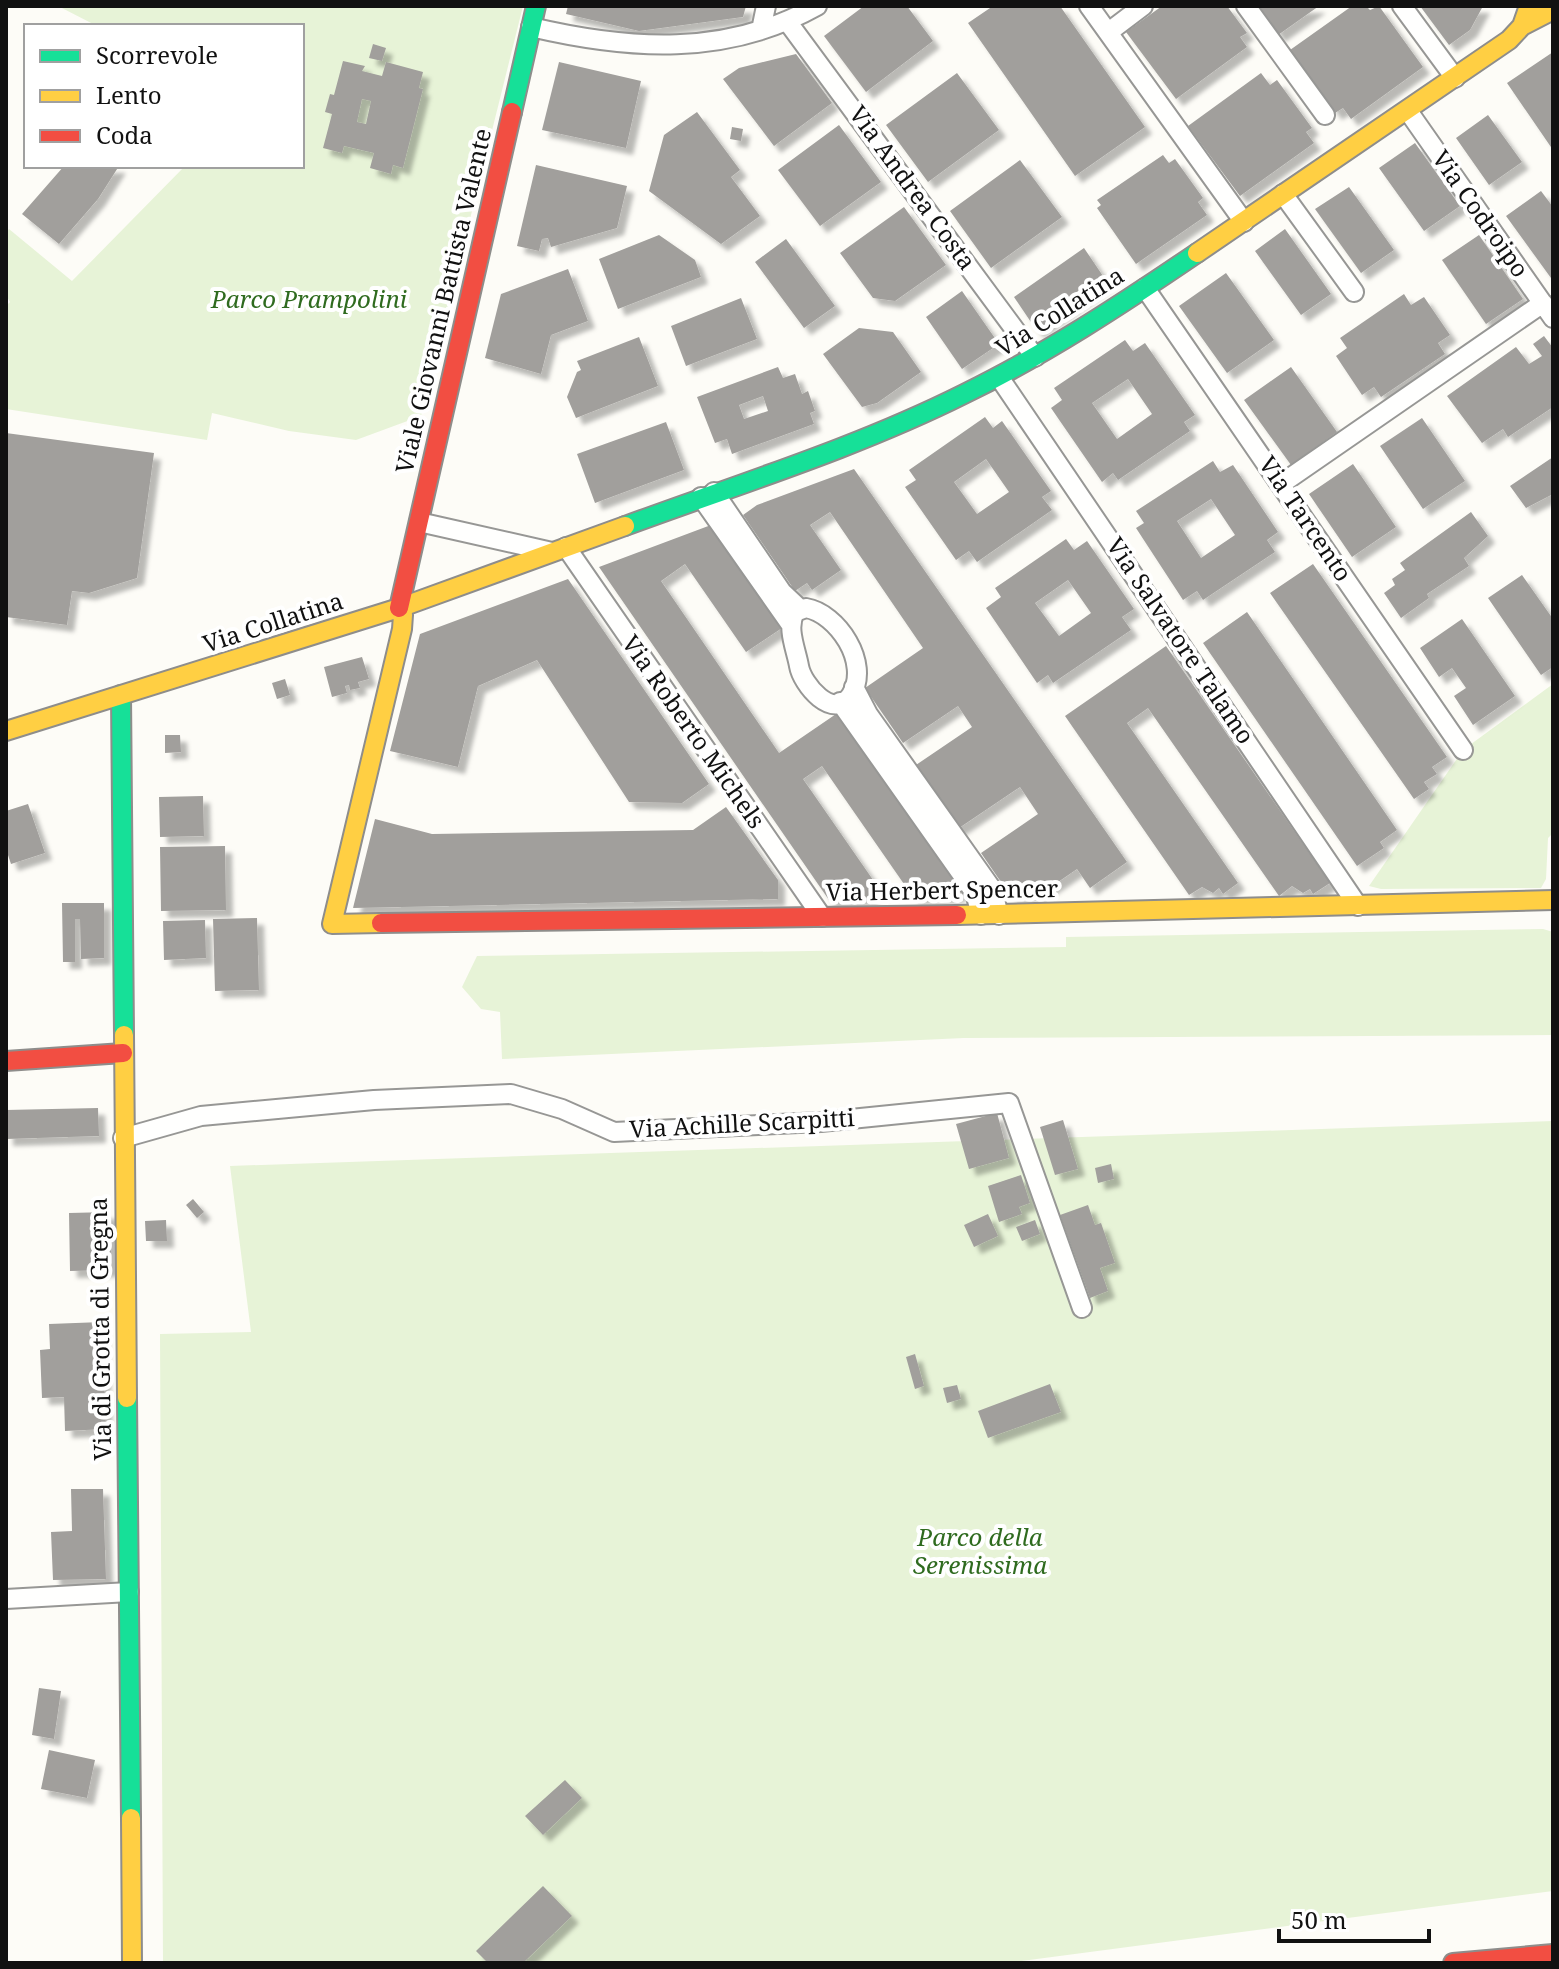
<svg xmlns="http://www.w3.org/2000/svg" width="1559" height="1969" viewBox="0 0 1559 1969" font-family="'Noto Serif',serif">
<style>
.green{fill:#e7f3d7}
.building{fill:#a19f9c;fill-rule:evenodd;filter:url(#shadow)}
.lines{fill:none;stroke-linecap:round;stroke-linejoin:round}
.street-casing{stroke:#979795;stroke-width:22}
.fast-casing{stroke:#8e8d8b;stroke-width:22}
.slow-casing{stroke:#8e8d8b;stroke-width:22}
.jam-casing{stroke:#8e8d8b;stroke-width:22}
.street{stroke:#fffffe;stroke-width:18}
.fast{stroke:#16e098;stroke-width:18}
.slow{stroke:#ffcf43;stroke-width:18}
.jam{stroke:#f24e42;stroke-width:18}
.labels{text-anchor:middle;stroke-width:8;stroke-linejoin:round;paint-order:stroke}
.street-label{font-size:24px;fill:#111;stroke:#fff}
.park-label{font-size:24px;font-style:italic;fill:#2f6b1f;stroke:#fff}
</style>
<defs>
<filter id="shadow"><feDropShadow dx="7" dy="7" stdDeviation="2" flood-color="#0004"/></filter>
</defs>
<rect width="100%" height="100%" fill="#fdfcf7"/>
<path class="green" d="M 58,6 L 523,6 L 421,416 L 356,440 L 289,431 L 212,413 L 207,440 L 6,409 L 6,306 L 10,302 L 6,295 L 6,233 L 9,229 L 72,281 L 185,166 L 302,166 L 302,26 L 97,26 Z
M 1553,684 L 1553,833 L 1548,838 L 1546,879 L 1541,888 L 1381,889 L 1369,886 L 1463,750 Z
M 1543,929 L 1553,932 L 1553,1035 L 964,1038 L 502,1059 L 500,1012 L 481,1009 L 462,987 L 477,956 L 1066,947 L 1066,937 Z
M 1553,1121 L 1553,1891 L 1007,1963 L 163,1963 L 160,1334 L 251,1332 L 230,1166 Z"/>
<path class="building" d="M 568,6 L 746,6 L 743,17 L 639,31 L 566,14 Z
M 864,6 L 907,6 L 933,41 L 866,92 L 824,36 Z
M 993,6 L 1060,6 L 1145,127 L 1075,176 L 968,23 Z
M 1162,6 L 1227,6 L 1247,33 L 1240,37 L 1247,47 L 1176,99 L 1126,32 Z
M 1258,6 L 1319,6 L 1278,35 Z
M 1352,6 L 1366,6 L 1370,10 L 1379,6 L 1423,67 L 1351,119 L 1343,108 L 1335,113 L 1290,50 Z
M 1420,6 L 1483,6 L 1470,30 L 1449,45 Z
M 373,44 L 386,48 L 382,61 L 369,58 Z
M 1553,52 L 1553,150 L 1507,83 Z
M 796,54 L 832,103 L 774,146 L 723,79 L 739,68 Z
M 343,61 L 365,66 L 362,71 L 382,76 L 386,62 L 423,72 L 419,88 L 423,89 L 403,168 L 393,165 L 391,174 L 370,168 L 374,153 L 344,146 L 342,153 L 323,148 L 332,114 L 325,112 L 330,94 L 334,95 ZM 362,99 L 371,101 L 366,124 L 357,122 Z
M 559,62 L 641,81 L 626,148 L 542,130 Z
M 957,73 L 999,130 L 928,182 L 886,125 Z
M 1261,73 L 1270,85 L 1277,80 L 1312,128 L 1306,132 L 1314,143 L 1240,196 L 1188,126 Z
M 697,112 L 740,170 L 731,177 L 760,216 L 721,244 L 649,191 L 664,135 Z
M 1488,115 L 1522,162 L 1489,185 L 1456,138 Z
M 839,125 L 881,182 L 820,226 L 778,170 Z
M 732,127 L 743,129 L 741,141 L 730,139 Z
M 1415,143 L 1460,206 L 1424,231 L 1379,168 Z
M 1163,155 L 1169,163 L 1175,159 L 1203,198 L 1198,202 L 1207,215 L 1136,264 L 1097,208 L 1101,205 L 1097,200 Z
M 1020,160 L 1062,217 L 991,268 L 950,211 Z
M 536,165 L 627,186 L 617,228 L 551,247 L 548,238 L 542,239 L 539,251 L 517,246 Z
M 64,166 L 119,166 L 98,199 L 59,244 L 22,214 Z
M 1349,187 L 1394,250 L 1361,273 L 1315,209 Z
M 1541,191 L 1553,207 L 1551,278 L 1506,216 Z
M 904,207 L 946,265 L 895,301 L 873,298 L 840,253 Z
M 1285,229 L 1331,294 L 1301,315 L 1255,251 Z
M 659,235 L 695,260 L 701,277 L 618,309 L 599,259 Z
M 1479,235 L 1523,299 L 1486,324 L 1442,260 Z
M 786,239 L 835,306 L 804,328 L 755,262 Z
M 1084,248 L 1107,282 L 1037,331 L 1014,297 Z
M 568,269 L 588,321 L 551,335 L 541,374 L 485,358 L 501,294 Z
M 1226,273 L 1274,340 L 1227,373 L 1179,306 Z
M 962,291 L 999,344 L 962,369 L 926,317 Z
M 1404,294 L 1411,305 L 1424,297 L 1450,335 L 1438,343 L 1445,354 L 1381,397 L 1374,387 L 1362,395 L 1336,356 L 1347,348 L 1340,338 Z
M 741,298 L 757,339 L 686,366 L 671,326 Z
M 859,328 L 893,332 L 921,372 L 877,403 L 862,407 L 823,354 Z
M 1544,336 L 1553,348 L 1553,407 L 1508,437 L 1503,429 L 1482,443 L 1447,396 L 1516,347 L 1529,364 L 1542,356 L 1533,344 Z
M 639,337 L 658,386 L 576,418 L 567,397 L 577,372 L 581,370 L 577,361 Z
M 1125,340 L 1133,351 L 1145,343 L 1195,415 L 1184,422 L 1190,431 L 1118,480 L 1113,473 L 1102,482 L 1051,408 L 1062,400 L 1054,388 ZM 1128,379 L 1152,414 L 1117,439 L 1092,403 Z
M 778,367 L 783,378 L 795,374 L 802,394 L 808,391 L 815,411 L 810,413 L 814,424 L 732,454 L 727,439 L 715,443 L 697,397 ZM 763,396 L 768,411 L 744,419 L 739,405 Z
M 1291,367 L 1337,432 L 1291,465 L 1244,400 Z
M 985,417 L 993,428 L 1002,421 L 1051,491 L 1042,497 L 1052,510 L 977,562 L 969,551 L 956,560 L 905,487 L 916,480 L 909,470 ZM 986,459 L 1009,492 L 977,514 L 954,482 Z
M 1422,418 L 1465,481 L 1423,509 L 1380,446 Z
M 666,422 L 684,470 L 595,503 L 577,454 Z
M 6,433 L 154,453 L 137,578 L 89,593 L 72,591 L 67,625 L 6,617 Z
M 1553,457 L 1553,494 L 1526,508 L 1510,486 Z
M 1213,461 L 1220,472 L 1233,465 L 1278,532 L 1267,540 L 1275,552 L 1203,600 L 1197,591 L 1183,600 L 1136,528 L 1144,523 L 1136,511 ZM 1211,499 L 1235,535 L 1201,558 L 1177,521 Z
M 1353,464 L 1396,527 L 1352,557 L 1309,494 Z
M 854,469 L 1127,862 L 1090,888 L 1077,869 L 1042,893 L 1010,895 L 981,853 L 1038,814 L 1020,787 L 956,830 L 913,767 L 972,727 L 958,706 L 903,743 L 865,688 L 923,648 L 830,512 L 810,525 L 841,570 L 812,590 L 807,583 L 795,591 L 743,515 L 757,505 Z
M 1471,512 L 1488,536 L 1464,558 L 1469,566 L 1427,594 L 1429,598 L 1401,618 L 1384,593 L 1395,585 L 1392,579 L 1405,570 L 1400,563 Z
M 711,525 L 782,628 L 746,652 L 685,564 L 661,581 L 779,753 L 839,712 L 963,891 L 955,896 L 913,897 L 822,766 L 803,779 L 880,890 L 868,898 L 829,900 L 599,567 Z
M 1066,539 L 1074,550 L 1087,541 L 1134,609 L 1122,617 L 1131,630 L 1053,683 L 1048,675 L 1037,683 L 986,608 L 1001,597 L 995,588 ZM 1068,580 L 1091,613 L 1059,636 L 1035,603 Z
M 1313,564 L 1447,757 L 1432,767 L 1437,774 L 1424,782 L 1429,789 L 1414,799 L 1270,593 Z
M 1522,575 L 1553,619 L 1553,667 L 1541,675 L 1488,598 Z
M 568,579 L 709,784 L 682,803 L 629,802 L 537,660 L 478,686 L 458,767 L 390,751 L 420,634 Z
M 1247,612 L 1397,830 L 1380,842 L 1384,848 L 1357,866 L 1203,643 Z
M 1462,619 L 1515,696 L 1473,725 L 1454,696 L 1466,688 L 1452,668 L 1439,677 L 1420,648 Z
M 1166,646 L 1330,883 L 1313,894 L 1310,889 L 1303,893 L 1292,886 L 1279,896 L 1148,708 L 1127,723 L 1238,883 L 1223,894 L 1219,888 L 1213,893 L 1202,887 L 1189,895 L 1065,716 Z
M 362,657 L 369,679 L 358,682 L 360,688 L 350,690 L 349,685 L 345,686 L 347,693 L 332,697 L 324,667 Z
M 285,679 L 290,695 L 277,699 L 272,683 Z
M 165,735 L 180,735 L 181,752 L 165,753 Z
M 203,796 L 204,836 L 160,837 L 159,797 Z
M 28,804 L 45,853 L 11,864 L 6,849 L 6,811 Z
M 726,807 L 778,880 L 778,899 L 353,908 L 375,819 L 432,834 L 693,830 Z
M 225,846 L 226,910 L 161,911 L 160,847 Z
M 62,903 L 104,903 L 104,958 L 81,959 L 80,919 L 75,919 L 75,962 L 63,962 Z
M 257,918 L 259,990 L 215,991 L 213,919 Z
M 205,920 L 206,958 L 164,960 L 163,921 Z
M 98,1108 L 99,1136 L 6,1139 L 6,1110 Z
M 997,1113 L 1009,1158 L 969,1169 L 956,1124 Z
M 1063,1120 L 1078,1169 L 1055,1175 L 1040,1127 Z
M 1111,1164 L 1114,1179 L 1098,1183 L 1095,1168 Z
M 1021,1175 L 1030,1203 L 1019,1207 L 1022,1214 L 999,1222 L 988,1186 Z
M 193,1199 L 204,1212 L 197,1218 L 186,1205 Z
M 1088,1205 L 1095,1225 L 1101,1223 L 1115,1263 L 1100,1268 L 1108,1291 L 1090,1298 L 1060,1215 Z
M 110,1212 L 112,1270 L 70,1271 L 69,1213 Z
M 988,1214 L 998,1236 L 974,1247 L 964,1225 Z
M 166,1220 L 167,1241 L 146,1241 L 145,1221 Z
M 1035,1220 L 1040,1234 L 1022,1241 L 1016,1227 Z
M 102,1322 L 106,1429 L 65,1431 L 64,1397 L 42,1398 L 40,1350 L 50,1349 L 49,1324 Z
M 915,1354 L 924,1386 L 915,1389 L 906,1357 Z
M 1050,1384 L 1061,1412 L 988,1438 L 978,1411 Z
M 957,1385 L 961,1399 L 947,1403 L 943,1388 Z
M 71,1489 L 103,1489 L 106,1579 L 53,1580 L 51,1532 L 72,1531 Z
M 39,1688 L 61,1691 L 54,1739 L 32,1735 Z
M 49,1750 L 95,1760 L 87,1798 L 41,1789 Z
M 565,1780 L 582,1798 L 543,1835 L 525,1816 Z
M 543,1886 L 572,1916 L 523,1963 L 488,1963 L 476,1951 Z"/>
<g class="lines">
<g class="street-casing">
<path id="street" d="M 1089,6 L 1244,222
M 1246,6 L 1325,115
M 1402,6 L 1455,78
M 787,21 L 1035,357
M 531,27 C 629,50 726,57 817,6
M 761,30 L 766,6
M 1110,31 L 1143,6
M 1408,111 L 1553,318
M 1283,194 L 1354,292
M 1145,288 L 1463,750
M 999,377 L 1358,906
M 1281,484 L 1543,303
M 714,492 L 782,592 L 800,609
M 701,497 L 791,625
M 419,522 L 552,552
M 566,547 L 822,917
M 806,608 C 837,613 871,663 851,695 C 833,722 802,684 799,666 C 796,649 786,628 795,612 Z
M 854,687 L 868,714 L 992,889 L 999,915
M 840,702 L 975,893 L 981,915
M 123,1138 L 201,1116 L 374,1100 L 511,1094 L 562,1109 L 614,1132 L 821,1122 L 1009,1103 L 1082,1308
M 6,1599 L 129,1592"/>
</g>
<g class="fast-casing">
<path id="fast" d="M 512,112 L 536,6
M 625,526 C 739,484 856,448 964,394 C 1046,354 1122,304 1197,253
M 121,695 L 124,1035
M 127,1398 L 131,1818"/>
</g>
<g class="slow-casing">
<path id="slow" d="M 1522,26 L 1553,10
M 1197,253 L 1509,40 L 1522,26 L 1529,6
M 6,731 L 399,608 L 625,526
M 957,915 L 1553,900
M 381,923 L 332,924 L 402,629 L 403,615 L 399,608
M 124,1035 L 127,1398
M 131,1818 L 132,1963"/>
</g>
<g class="jam-casing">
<path id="jam" d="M 399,608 L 512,112
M 381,923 L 957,915
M 6,1061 L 123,1053
M 1453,1963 L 1553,1954"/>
</g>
<use href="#street" class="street"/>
<use href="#fast" class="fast"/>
<use href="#slow" class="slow"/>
<use href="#jam" class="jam"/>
</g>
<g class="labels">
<g class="street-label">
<text transform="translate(912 188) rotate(54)" y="8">Via Andrea Costa</text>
<text transform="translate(1480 214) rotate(55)" y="8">Via Codroipo</text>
<text transform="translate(444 301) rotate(-77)" y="8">Viale Giovanni Battista Valente</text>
<text transform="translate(1060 312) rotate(-32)" y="8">Via Collatina</text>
<text transform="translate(1305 519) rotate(56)" y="8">Via Tarcento</text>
<text transform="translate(273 623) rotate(-18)" y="8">Via Collatina</text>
<text transform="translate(1180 641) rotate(56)" y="8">Via Salvatore Talamo</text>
<text transform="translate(693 732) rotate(55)" y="8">Via Roberto Michels</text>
<text transform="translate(942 891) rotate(-1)" y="8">Via Herbert Spencer</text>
<text transform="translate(742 1124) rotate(-3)" y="8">Via Achille Scarpitti</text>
<text transform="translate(101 1329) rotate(-91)" y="8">Via di Grotta di Gregna</text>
</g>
<g class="park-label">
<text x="309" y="308">Parco Prampolini</text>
<text x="980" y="1546">Parco della<tspan x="980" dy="28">Serenissima</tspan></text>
</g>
</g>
<rect width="1559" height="1969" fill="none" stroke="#111111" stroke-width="16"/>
<rect x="24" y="24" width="280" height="144" fill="#ffffff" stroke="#a0a0a0" stroke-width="2"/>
<rect x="40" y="50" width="40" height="12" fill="#16e098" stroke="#a0a0a0" stroke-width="2"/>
<text x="96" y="64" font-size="24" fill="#111111">Scorrevole</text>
<rect x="40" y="90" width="40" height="12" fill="#ffcf43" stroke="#a0a0a0" stroke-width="2"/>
<text x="96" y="104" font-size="24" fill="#111111">Lento</text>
<rect x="40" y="130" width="40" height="12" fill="#f24e42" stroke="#a0a0a0" stroke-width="2"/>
<text x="96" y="144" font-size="24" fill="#111111">Coda</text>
<path d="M1279 1929v12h150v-12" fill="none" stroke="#111111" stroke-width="4"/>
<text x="1291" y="1929" font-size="24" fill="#111111" stroke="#ffffff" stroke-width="6" paint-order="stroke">50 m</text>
</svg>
